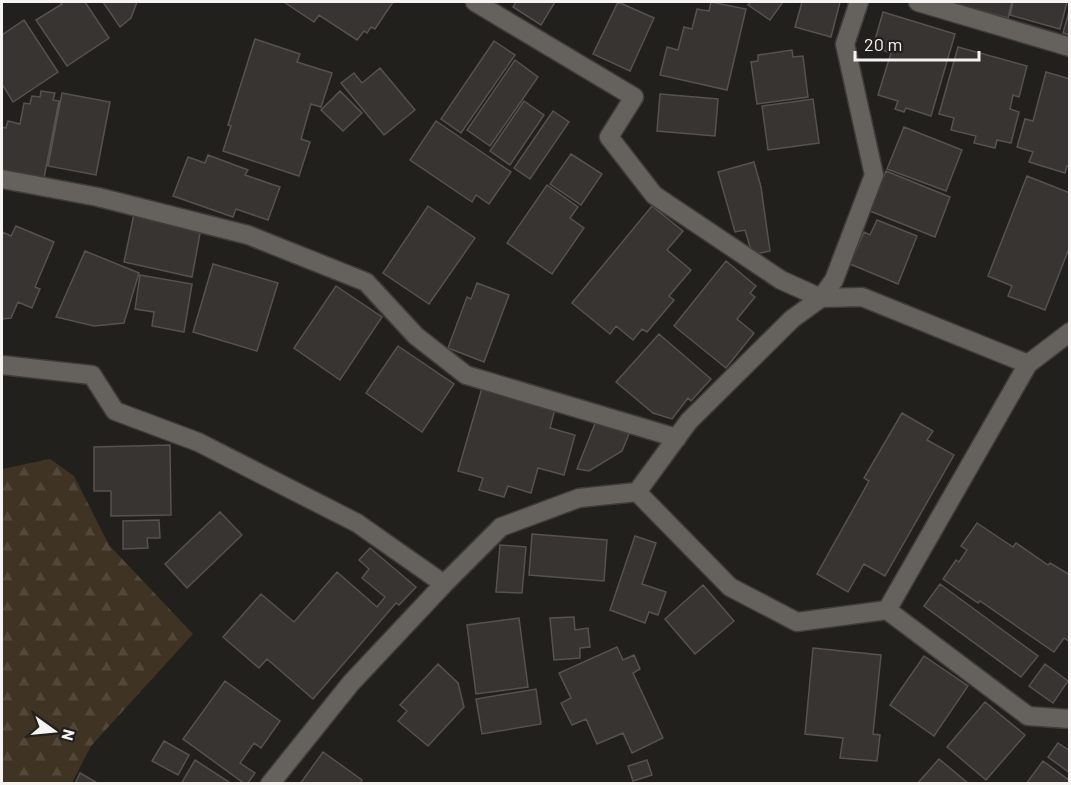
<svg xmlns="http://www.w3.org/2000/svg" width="1071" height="785" viewBox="0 0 1071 785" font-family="Barlow,sans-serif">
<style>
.forest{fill:url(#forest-firs)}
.building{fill:#373431;stroke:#55524f;stroke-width:1.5}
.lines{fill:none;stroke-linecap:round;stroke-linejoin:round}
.street-casing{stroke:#3f3d3b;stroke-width:21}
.street{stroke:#65625e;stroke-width:18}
</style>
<defs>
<pattern id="forest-firs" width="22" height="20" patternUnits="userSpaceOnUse" patternTransform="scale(1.5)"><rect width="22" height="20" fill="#3f3323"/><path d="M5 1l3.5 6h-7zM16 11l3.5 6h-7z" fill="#524739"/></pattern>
</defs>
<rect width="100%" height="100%" fill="#22201d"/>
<path class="forest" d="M 50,459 L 74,476 L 109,545 L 193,634 L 91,746 L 72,783 L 2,783 L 2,469 Z"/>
<path class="building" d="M 60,2 L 85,2 L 109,38 L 67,66 L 36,20 L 62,4 Z
M 103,2 L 137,2 L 131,18 L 120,27 Z
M 284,2 L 393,2 L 375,29 L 371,27 L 367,33 L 364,31 L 357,40 L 319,15 L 314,22 Z
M 516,2 L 555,2 L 541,25 L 513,7 Z
M 618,2 L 654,18 L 630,71 L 593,54 Z
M 711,2 L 746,9 L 727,90 L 660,75 L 667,47 L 678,50 L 684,27 L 692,29 L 697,9 L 709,11 Z
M 751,2 L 783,2 L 770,20 L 748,5 Z
M 802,2 L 840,2 L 831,37 L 795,27 Z
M 949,2 L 1012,2 L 1008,18 Z
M 1013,2 L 1067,2 L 1060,29 L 1010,15 Z
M 1070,8 L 1070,35 L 1063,33 Z
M 883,12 L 955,34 L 931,116 L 906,108 L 904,112 L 895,109 L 898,101 L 878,95 L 891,53 L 873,47 Z
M 24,20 L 58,72 L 13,102 L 2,84 L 2,35 Z
M 255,39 L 300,54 L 297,62 L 332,73 L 321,107 L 311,104 L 301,139 L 310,142 L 299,176 L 223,151 L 231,126 L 228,125 Z
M 494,41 L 515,55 L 461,133 L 441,119 Z
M 958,47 L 1027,66 L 1019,97 L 1013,95 L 1010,109 L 1019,112 L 1011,143 L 997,140 L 995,148 L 974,143 L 976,136 L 951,130 L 954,118 L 939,114 Z
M 792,50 L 793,57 L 803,56 L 808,97 L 757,104 L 751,62 L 758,61 L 758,55 Z
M 515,60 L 538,77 L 490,146 L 467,130 Z
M 380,68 L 415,110 L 384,135 L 341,83 L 354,73 L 362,83 Z
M 1046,72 L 1070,79 L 1070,167 L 1067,166 L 1065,173 L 1029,162 L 1033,152 L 1017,147 L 1025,119 L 1033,121 Z
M 41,91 L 55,93 L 53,100 L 59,101 L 44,178 L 2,170 L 2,127 L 6,128 L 8,121 L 20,124 L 24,103 L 30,104 L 32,96 L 40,97 Z
M 340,91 L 362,113 L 343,131 L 321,110 Z
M 62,93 L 110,102 L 96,175 L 48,166 Z
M 660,94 L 718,99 L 715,136 L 657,131 Z
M 813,99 L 819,143 L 768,150 L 762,106 Z
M 524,101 L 544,115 L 510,165 L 490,151 Z
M 553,111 L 569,122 L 530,179 L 514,168 Z
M 436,121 L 511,172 L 489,204 L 476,195 L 472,202 L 410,160 Z
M 904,127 L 962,150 L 946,191 L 887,169 Z
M 571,154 L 602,174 L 581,205 L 550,184 Z
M 208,155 L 248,170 L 245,175 L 280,187 L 268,220 L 236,209 L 233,217 L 173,196 L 188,157 L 205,163 Z
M 754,162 L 761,187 L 770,251 L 756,254 L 750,247 L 745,230 L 735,232 L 718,172 Z
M 886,171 L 950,197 L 935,237 L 870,211 Z
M 1027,176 L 1070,193 L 1070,246 L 1045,310 L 1008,296 L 1012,286 L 988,276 Z
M 547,185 L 578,207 L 570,218 L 584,228 L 552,274 L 507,243 Z
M 428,206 L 475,238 L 429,304 L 383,273 Z
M 652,206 L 683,231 L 667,250 L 691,270 L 669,296 L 674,300 L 647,332 L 642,329 L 633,340 L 616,326 L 610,334 L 572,303 Z
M 134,214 L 201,228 L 192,277 L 124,262 Z
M 877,220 L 917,236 L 898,284 L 850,264 L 864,232 L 870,235 Z
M 16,226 L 54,242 L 35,287 L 40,289 L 32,308 L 18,302 L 11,318 L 2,319 L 2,232 L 11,236 Z
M 85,251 L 139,273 L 124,323 L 94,326 L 56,317 Z
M 726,261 L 756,286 L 750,293 L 755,297 L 737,319 L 754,333 L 726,368 L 674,326 Z
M 213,264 L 278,283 L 257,351 L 193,332 Z
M 140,275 L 192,284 L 184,332 L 152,326 L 154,312 L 135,309 Z
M 477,283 L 509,295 L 484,362 L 448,348 L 467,297 L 471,299 Z
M 336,286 L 382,317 L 340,380 L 294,348 Z
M 659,334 L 711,379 L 691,401 L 688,398 L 672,419 L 653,413 L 616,382 Z
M 398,346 L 454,384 L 422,432 L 366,393 Z
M 482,388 L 555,409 L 550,428 L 575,435 L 564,475 L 538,468 L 531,493 L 508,486 L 504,497 L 479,490 L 483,478 L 458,471 Z
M 902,413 L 933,431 L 927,440 L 954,455 L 885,576 L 864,564 L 848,592 L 817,574 L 869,481 L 864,478 Z
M 596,421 L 629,434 L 622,451 L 589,471 L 577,469 Z
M 170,445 L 171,515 L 111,516 L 111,491 L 94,491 L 94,447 Z
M 220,512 L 242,535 L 187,588 L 165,564 Z
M 159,520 L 160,538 L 147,538 L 148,548 L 123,549 L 123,521 Z
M 977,523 L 1013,547 L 1016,543 L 1048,565 L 1050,563 L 1070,575 L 1070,642 L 1064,638 L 1054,652 L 980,601 L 978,603 L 943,579 L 956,560 L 959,562 L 967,550 L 961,546 Z
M 532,534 L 607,540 L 604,581 L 529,575 Z
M 635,536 L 656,543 L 642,584 L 666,592 L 658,615 L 649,612 L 645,623 L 610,610 Z
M 500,545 L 526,547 L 522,593 L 496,592 Z
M 370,548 L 416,587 L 399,605 L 396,603 L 313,699 L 267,659 L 259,668 L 223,637 L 261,594 L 294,622 L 337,572 L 377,607 L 385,597 L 362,578 L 369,569 L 359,560 Z
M 940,584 L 1038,656 L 1021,677 L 924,606 Z
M 703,585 L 734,621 L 695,654 L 665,619 Z
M 574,617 L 575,630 L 588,628 L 590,647 L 580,648 L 580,658 L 554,660 L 550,618 Z
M 519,618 L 528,687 L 476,694 L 467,625 Z
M 617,647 L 623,660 L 634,655 L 640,669 L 633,673 L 663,738 L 632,753 L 623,733 L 597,744 L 586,719 L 572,725 L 561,703 L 571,698 L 559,673 Z
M 813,648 L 881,655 L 873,734 L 880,735 L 877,761 L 840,758 L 843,738 L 805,734 Z
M 924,656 L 968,686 L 934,736 L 890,705 Z
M 438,664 L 458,683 L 464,707 L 428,746 L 398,721 L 407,711 L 400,705 Z
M 1045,664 L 1068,681 L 1053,703 L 1029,686 Z
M 225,681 L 280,721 L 261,748 L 254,743 L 240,763 L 255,773 L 247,784 L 245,784 L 183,739 Z
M 536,689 L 541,724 L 482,734 L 476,699 Z
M 985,702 L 1025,735 L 986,780 L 947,747 Z
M 164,741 L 189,755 L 178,775 L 152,761 Z
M 1058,743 L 1070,751 L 1070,773 L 1048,757 Z
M 323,752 L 362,780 L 360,784 L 300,784 Z
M 939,759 L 969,784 L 917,784 Z
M 195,760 L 232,784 L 181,784 Z
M 647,760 L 652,775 L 633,781 L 628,766 Z
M 1043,761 L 1070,781 L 1070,784 L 1026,784 Z
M 80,773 L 99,784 L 75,784 Z"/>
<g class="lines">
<g class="street-casing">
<path id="street" d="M 475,2 L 634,97 L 609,137 L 654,195 L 781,280 L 821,298 L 834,280 L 874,175 L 845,44 L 859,2
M 918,2 L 1070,47
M 2,179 L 98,197 L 248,235 L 366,282 L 416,336 L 466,375 L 677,438
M 2,365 L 92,375 L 115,411 L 198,442 L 357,523 L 444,584
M 637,492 L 730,587 L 797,622 L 887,610 L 1028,364 L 1070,332
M 887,610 L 1028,716 L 1070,719
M 270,784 L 351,683 L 444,584 L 501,527 L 579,498 L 637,492 L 689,421 L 792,319 L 821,298 L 862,297 L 1028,364"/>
</g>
<use href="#street" class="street"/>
</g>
<rect width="1071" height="785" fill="none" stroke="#f6f4f2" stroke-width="6"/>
<g transform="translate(54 731) rotate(105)" stroke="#22201d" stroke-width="4.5" paint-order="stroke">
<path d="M0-4.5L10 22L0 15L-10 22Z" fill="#f6f4f2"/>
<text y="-9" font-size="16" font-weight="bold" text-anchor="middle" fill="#f6f4f2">N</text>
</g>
<path d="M855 51v9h124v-9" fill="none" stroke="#f6f4f2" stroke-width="3"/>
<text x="864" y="51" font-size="18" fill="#f6f4f2" stroke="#22201d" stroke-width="4.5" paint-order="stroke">20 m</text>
</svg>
